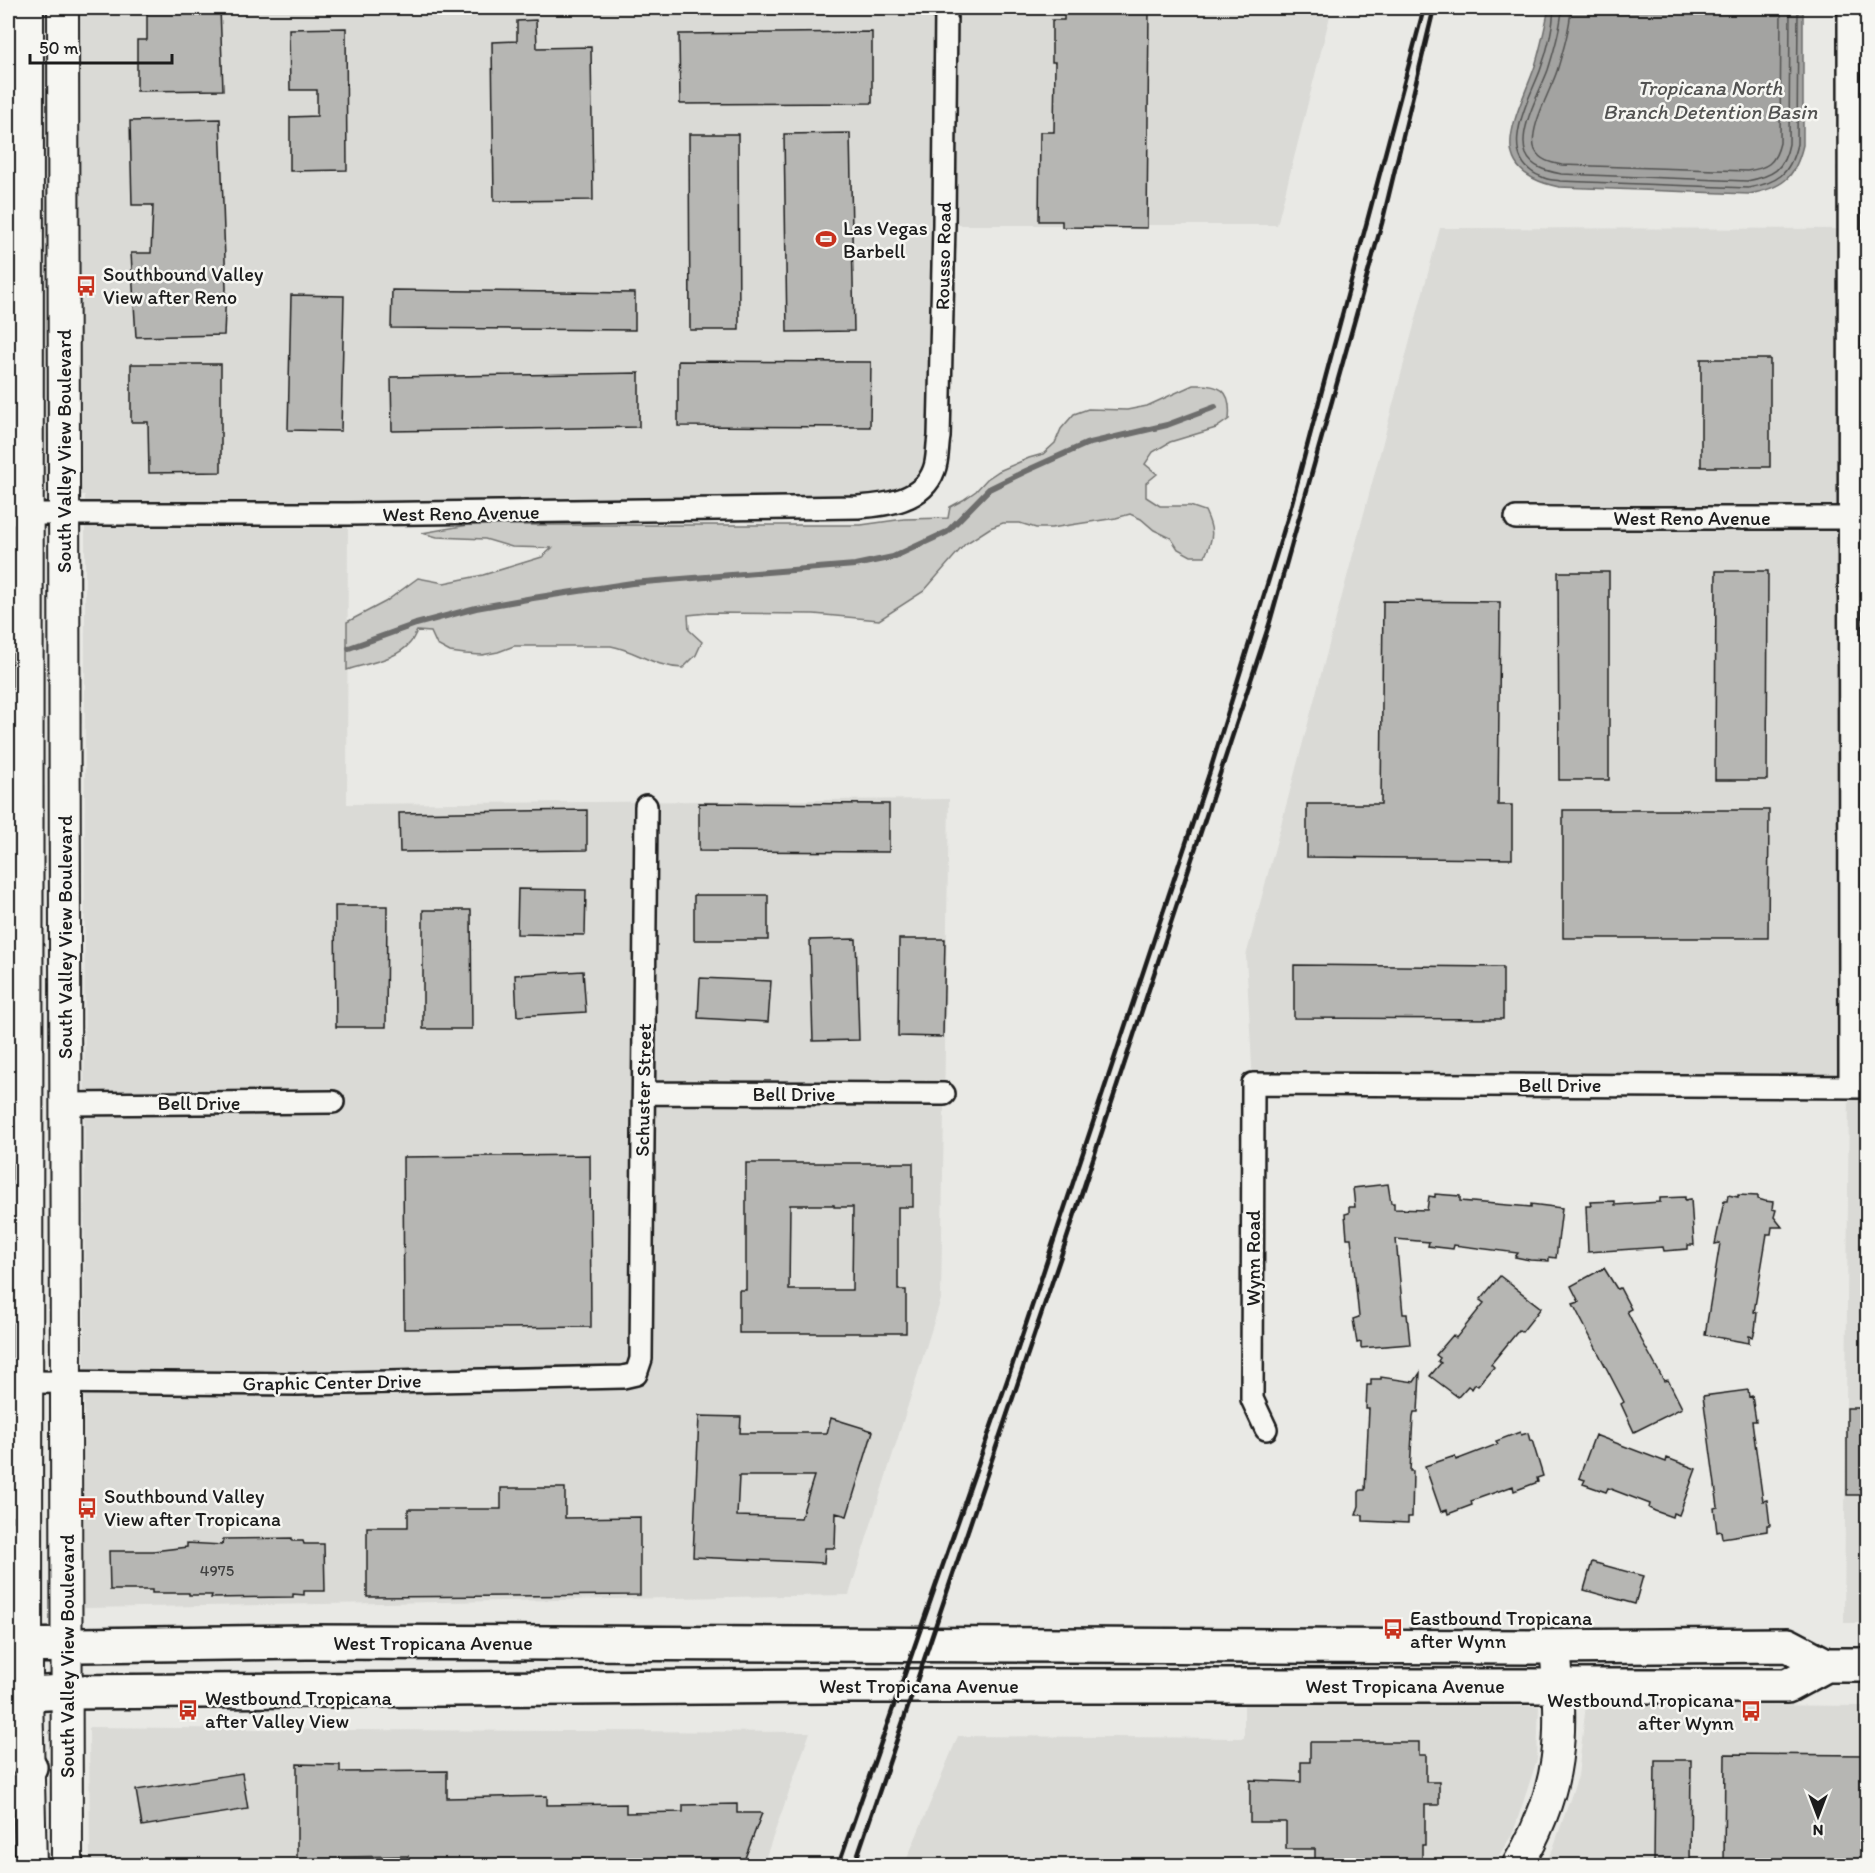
<svg xmlns="http://www.w3.org/2000/svg" width="1875" height="1873" viewBox="0 0 1875 1873" font-family="Itim,sans-serif">
<style>
.built{fill:#dadad6}
.green{fill:#cbcbc7;stroke:#747472;stroke-width:1.5}
.water{fill:#a3a3a1;stroke:#6d6d6c;stroke-width:1.5}
.lines{fill:none;stroke-linecap:round;stroke-linejoin:round}
.shore{stroke:#525251;stroke-width:1.5}
.stream{stroke:#6d6d6c;stroke-width:6}
.building{fill:#b6b6b3;stroke:#1c1c1c;stroke-width:1.5;fill-rule:evenodd}
.street-casing{stroke:#1c1c1c;stroke-width:26}
.secondary-casing{stroke:#1c1c1c;stroke-width:34}
.primary-casing{stroke:#1c1c1c;stroke-width:38}
.street{stroke:#f6f6f2;stroke-width:21}
.secondary{stroke:#f6f6f2;stroke-width:30}
.primary{stroke:#f6f6f2;stroke-width:33}
.rail{stroke:#1c1c1c;stroke-width:4.5}
.labels{text-anchor:middle;stroke-width:5;stroke-linejoin:round;paint-order:stroke}
.number-label{font-size:16px;fill:#424242}
.poi-label{font-size:20px;fill:#1c1c1c;stroke:#f6f6f2;text-anchor:start}
.street-label{font-size:20px;fill:#1c1c1c;stroke:#f6f6f2}
.water-label{font-size:21px;font-style:italic;fill:#525251;stroke:#f6f6f2}
</style>
<rect width="100%" height="100%" fill="#e9e9e5"/>
<filter id="ink" filterUnits="userSpaceOnUse"><feTurbulence type="fractalNoise" baseFrequency=".0167" numOctaves="2"/><feDisplacementMap in="SourceGraphic" scale="12" xChannelSelector="R" yChannelSelector="G"/><feConvolveMatrix kernelMatrix="1 2 1 2 8 2 1 2 1" color-interpolation-filters="sRGB"/></filter>
<g filter="url(#ink)">
<path class="built" d="M 8,8 L 1332,8 L 1277,225 L 944,225 L 939,437 L 913,496 L 348,514 L 347,804 L 949,799 L 941,1299 L 849,1595 L 84,1608 L 85,495 L 8,495 Z
M 1867,12 L 1867,1623 L 1844,1623 L 1849,1087 L 1253,1084 L 1246,956 L 1440,228 L 1864,229 Z
M 8,1379 L 10,1379 L 8,1623 Z
M 1244,1703 L 1539,1706 L 1537,1760 L 1513,1833 L 1493,1865 L 904,1866 L 958,1736 L 1244,1738 Z
M 1586,1704 L 1867,1706 L 1867,1865 L 1543,1866 L 1553,1849 L 1578,1776 Z
M 89,1727 L 351,1730 L 810,1732 L 763,1865 L 90,1866 Z"/>
<path class="green" d="M 1193,385 C 1220,384 1232,389 1229,419 L 1216,428 L 1170,442 L 1153,452 L 1145,464 L 1157,474 L 1146,483 L 1146,497 L 1160,506 L 1190,506 L 1205,511 C 1214,530 1214,537 1205,556 L 1191,556 L 1178,549 L 1171,538 L 1154,530 L 1141,519 L 1130,514 L 1116,518 L 1051,528 L 1036,528 L 1020,523 L 1003,523 L 990,528 L 965,544 L 924,591 L 879,620 L 814,614 L 708,613 L 688,615 L 689,630 L 702,642 L 696,655 L 683,668 C 653,667 638,651 611,646 L 514,646 L 498,652 L 482,655 L 465,654 L 450,652 L 437,645 L 431,632 L 417,631 C 415,634 413,640 410,643 C 396,660 367,663 347,670 L 347,622 L 385,602 L 418,578 L 444,583 L 483,575 L 542,557 L 552,548 L 512,547 L 485,539 L 437,537 L 422,533 L 468,525 L 861,525 L 904,519 L 948,518 L 950,507 L 963,500 L 976,491 L 987,479 L 999,471 L 1029,458 L 1043,454 L 1055,443 L 1061,429 L 1074,414 L 1088,409 L 1127,410 L 1147,406 Z"/>
<path class="water" d="M 1549,8 L 1803,8 L 1803,145 C 1795,179 1782,188 1749,194 L 1559,187 C 1480,171 1518,116 1535,66 C 1541,47 1545,27 1549,8 Z"/>
<g class="lines">
<path class="shore" d="M 1554,8 C 1553,28 1547,52 1540,71 C 1528,102 1495,159 1542,177 C 1547,180 1554,180 1560,181 L 1748,188 C 1777,183 1790,175 1797,144 L 1798,8
M 1562,8 C 1561,28 1554,51 1548,70 C 1540,92 1517,131 1526,154 C 1532,168 1547,171 1561,174 L 1747,181 C 1773,176 1784,170 1789,144 L 1790,8
M 1571,8 C 1570,28 1563,51 1557,71 C 1551,90 1527,131 1535,150 C 1540,161 1552,163 1562,165 L 1747,171 C 1767,168 1775,164 1780,143 L 1781,8"/>
<path class="stream" d="M 349,648 L 416,624 L 476,608 L 533,598 L 632,583 L 855,565 L 893,557 L 947,532 L 989,489 L 1026,471 L 1086,444 L 1167,425 L 1215,407"/>
</g>
<path class="building" d="M 147,8 L 220,8 L 223,90 L 137,91 L 137,40 L 147,40 Z
M 1064,8 L 1149,8 L 1147,228 L 1062,227 L 1062,221 L 1039,221 L 1040,132 L 1054,132 L 1055,62 L 1052,62 L 1052,20 L 1064,20 Z
M 536,20 L 537,48 L 591,47 L 593,200 L 494,201 L 492,42 L 517,41 L 517,21 Z
M 346,28 L 347,170 L 290,171 L 290,117 L 317,116 L 317,90 L 290,90 L 289,29 Z
M 872,32 L 872,103 L 680,104 L 679,34 Z
M 220,119 L 226,288 L 224,335 L 136,337 L 131,253 L 151,253 L 153,205 L 132,205 L 130,121 Z
M 850,133 L 854,331 L 787,332 L 784,134 Z
M 689,134 L 738,134 L 739,330 L 690,330 Z
M 392,290 L 635,293 L 635,330 L 391,328 Z
M 291,295 L 344,296 L 341,431 L 288,430 Z
M 1701,359 L 1770,359 L 1770,467 L 1701,467 Z
M 678,361 L 871,362 L 870,427 L 678,426 Z
M 131,364 L 221,364 L 221,472 L 149,473 L 148,422 L 131,422 Z
M 639,373 L 639,427 L 392,431 L 391,377 Z
M 1716,571 L 1768,571 L 1767,780 L 1715,780 Z
M 1558,572 L 1609,572 L 1609,780 L 1559,780 Z
M 1383,601 L 1500,602 L 1498,805 L 1512,805 L 1512,859 L 1307,857 L 1307,804 L 1381,804 Z
M 699,803 L 889,804 L 889,852 L 699,851 Z
M 587,810 L 587,850 L 400,852 L 399,813 Z
M 1563,810 L 1769,810 L 1768,938 L 1563,938 Z
M 518,889 L 586,890 L 585,935 L 517,934 Z
M 694,895 L 768,895 L 768,940 L 694,940 Z
M 335,906 L 387,906 L 386,1027 L 336,1027 Z
M 423,910 L 471,910 L 472,1029 L 423,1029 Z
M 856,939 L 859,1040 L 813,1041 L 810,940 Z
M 899,939 L 945,939 L 943,1037 L 898,1036 Z
M 1294,965 L 1503,967 L 1503,1019 L 1294,1018 Z
M 583,971 L 586,1012 L 517,1016 L 515,975 Z
M 700,978 L 771,981 L 768,1022 L 698,1018 Z
M 590,1155 L 591,1327 L 404,1329 L 403,1157 Z
M 746,1163 L 913,1163 L 913,1207 L 898,1207 L 898,1290 L 906,1290 L 906,1333 L 739,1333 L 739,1290 L 746,1290 ZM 790,1205 L 834,1205 L 834,1207 L 853,1207 L 852,1290 L 789,1290 Z
M 1388,1184 L 1391,1203 L 1394,1203 L 1394,1209 L 1427,1210 L 1429,1196 L 1435,1197 L 1435,1194 L 1460,1196 L 1460,1201 L 1531,1207 L 1531,1204 L 1562,1208 L 1556,1258 L 1549,1257 L 1549,1261 L 1530,1260 L 1515,1257 L 1518,1253 L 1454,1245 L 1453,1249 L 1445,1248 L 1428,1246 L 1429,1242 L 1396,1239 L 1403,1314 L 1407,1314 L 1410,1344 L 1361,1348 L 1361,1342 L 1357,1343 L 1353,1319 L 1359,1317 L 1351,1238 L 1347,1238 L 1345,1214 L 1349,1213 L 1349,1207 L 1355,1207 L 1353,1188 Z
M 1728,1195 L 1738,1197 L 1738,1195 L 1758,1196 L 1758,1199 L 1765,1201 L 1773,1202 L 1772,1209 L 1776,1210 L 1774,1217 L 1782,1227 L 1772,1227 L 1771,1234 L 1767,1234 L 1754,1312 L 1757,1313 L 1755,1330 L 1753,1337 L 1749,1336 L 1749,1343 L 1705,1335 L 1720,1243 L 1715,1244 L 1724,1201 L 1727,1201 Z
M 1685,1197 L 1685,1200 L 1691,1199 L 1694,1245 L 1688,1245 L 1688,1249 L 1664,1251 L 1663,1247 L 1588,1252 L 1586,1206 L 1591,1206 L 1590,1202 L 1615,1201 L 1615,1205 L 1660,1202 L 1660,1198 Z
M 1604,1268 L 1617,1289 L 1620,1288 L 1631,1309 L 1627,1311 L 1641,1339 L 1664,1381 L 1668,1380 L 1682,1408 L 1634,1432 L 1621,1404 L 1624,1402 L 1573,1304 L 1579,1302 L 1571,1286 Z
M 1500,1276 L 1541,1308 L 1522,1332 L 1519,1330 L 1491,1364 L 1494,1367 L 1478,1386 L 1475,1384 L 1472,1389 L 1468,1386 L 1458,1397 L 1430,1376 L 1441,1363 L 1438,1361 L 1440,1358 L 1436,1355 L 1453,1335 L 1456,1338 L 1484,1303 L 1480,1300 Z
M 1420,1373 L 1418,1412 L 1414,1412 L 1413,1416 L 1410,1471 L 1413,1471 L 1412,1517 L 1408,1517 L 1408,1523 L 1363,1521 L 1363,1515 L 1356,1515 L 1359,1506 L 1359,1492 L 1361,1490 L 1365,1490 L 1369,1409 L 1366,1409 L 1367,1385 L 1371,1385 L 1371,1379 L 1381,1379 L 1381,1377 L 1414,1382 Z
M 1748,1390 L 1749,1397 L 1752,1396 L 1756,1421 L 1752,1421 L 1763,1501 L 1767,1500 L 1770,1525 L 1767,1525 L 1767,1531 L 1722,1538 L 1721,1531 L 1717,1532 L 1714,1508 L 1718,1507 L 1703,1396 Z
M 1847,1408 L 1868,1408 L 1868,1495 L 1847,1495 Z
M 699,1416 L 741,1417 L 740,1433 L 827,1433 L 831,1418 L 873,1431 L 847,1516 L 836,1513 L 835,1548 L 825,1548 L 824,1563 L 693,1557 ZM 739,1476 L 814,1476 L 801,1518 L 737,1516 Z
M 1520,1432 L 1521,1435 L 1528,1433 L 1530,1441 L 1532,1440 L 1543,1476 L 1537,1478 L 1538,1482 L 1514,1491 L 1513,1486 L 1471,1501 L 1472,1505 L 1448,1514 L 1447,1510 L 1441,1512 L 1425,1466 L 1455,1456 L 1456,1460 L 1498,1444 L 1496,1441 Z
M 1595,1435 L 1666,1462 L 1667,1458 L 1696,1469 L 1679,1515 L 1673,1513 L 1672,1517 L 1655,1511 L 1649,1508 L 1650,1504 L 1608,1488 L 1606,1492 L 1583,1484 L 1585,1480 L 1579,1478 Z
M 501,1488 L 565,1488 L 565,1518 L 640,1517 L 640,1595 L 367,1597 L 367,1527 L 408,1527 L 408,1509 L 501,1509 Z
M 292,1538 L 292,1541 L 303,1541 L 304,1544 L 324,1544 L 325,1591 L 304,1591 L 304,1595 L 293,1594 L 293,1597 L 211,1598 L 212,1595 L 189,1595 L 189,1593 L 152,1593 L 152,1590 L 110,1590 L 109,1551 L 153,1551 L 187,1547 L 187,1543 L 222,1545 L 223,1539 Z
M 1592,1562 L 1643,1576 L 1635,1604 L 1584,1590 Z
M 1310,1742 L 1419,1742 L 1419,1755 L 1426,1755 L 1426,1782 L 1439,1782 L 1439,1805 L 1425,1805 L 1425,1845 L 1422,1845 L 1422,1866 L 1315,1866 L 1315,1849 L 1286,1849 L 1286,1822 L 1250,1822 L 1250,1780 L 1301,1782 L 1301,1762 L 1310,1762 Z
M 1725,1754 L 1868,1755 L 1868,1866 L 1724,1866 Z
M 1655,1760 L 1691,1760 L 1690,1866 L 1654,1866 Z
M 297,1764 L 340,1765 L 340,1772 L 447,1771 L 447,1798 L 547,1796 L 547,1805 L 626,1804 L 626,1813 L 683,1812 L 683,1805 L 737,1804 L 737,1813 L 762,1813 L 742,1866 L 408,1866 L 408,1856 L 340,1857 L 340,1866 L 297,1866 Z
M 242,1773 L 248,1809 L 142,1826 L 136,1790 Z"/>
<g class="lines">
<g class="street-casing">
<path id="street" d="M 1849,8 L 1850,1087
M 8,514 L 348,514 L 858,507 C 886,505 923,501 934,470 C 938,460 937,447 939,437 L 944,224 L 946,8
M 1516,518 L 1868,518
M 644,1093 L 944,1094
M 66,1104 L 333,1102
M 28,1382 L 298,1384 L 623,1377 L 636,1374 L 641,1359 L 646,806
M 1266,1429 L 1252,1399 L 1253,1084 L 1868,1087"/>
</g>
<g class="secondary-casing">
<path id="secondary" d="M 28,8 L 27,1694 L 31,1866
M 63,8 L 67,1866
M 1517,1866 C 1564,1788 1563,1734 1555,1647"/>
</g>
<g class="primary-casing">
<path id="primary" d="M 8,1646 L 307,1642 L 1534,1647 L 1788,1645 L 1826,1665 L 1868,1665
M 8,1695 L 66,1692 L 828,1686 L 1787,1686 L 1826,1665
M 8,1738 L 30,1767"/>
</g>
<use href="#street" class="street"/>
<use href="#secondary" class="secondary"/>
<use href="#primary" class="primary"/>
<path class="rail" d="M 838,1866 L 1008,1378 L 1209,774 L 1290,510 L 1424,8
M 854,1866 L 1065,1244 L 1269,625 L 1382,223 L 1434,8"/>
</g>
</g>
<defs>
<g id="stadium-bare" transform="scale(1.62)"><path d="M0-5a6.5 5 0 1 0 0 10a6.5 5 0 1 0 0-10ZM-3.5-1.8h7v3.6h-7Z" fill="#c8321e" stroke="#f6f6f2" stroke-width="2.5" paint-order="stroke"/></g>
<g id="bus-bare" transform="scale(1.62)"><path d="M-5-6H5V4H4V6H2V4H-2V6H-4V4H-5ZM-3.5-4V0h7V-4ZM-3.5 1.2v1.5H-2V1.2ZM2 1.2v1.5H3.5V1.2Z" fill="#c8321e" stroke="#f6f6f2" stroke-width="2.5" paint-order="stroke"/></g>
</defs>
<g fill-rule="evenodd">
<use href="#stadium-bare" x="826" y="239"/>
<use href="#bus-bare" x="86" y="286"/>
<use href="#bus-bare" x="87" y="1508"/>
<use href="#bus-bare" x="1393" y="1629"/>
<use href="#bus-bare" x="188" y="1710"/>
<use href="#bus-bare" x="1751" y="1711"/>
</g>
<g class="labels">
<g class="number-label">
<text x="217" y="1576">4975</text>
</g>
<g class="poi-label">
<text x="843" y="235">Las Vegas<tspan x="843" dy="23">Barbell</tspan></text>
<text x="103" y="281">Southbound Valley<tspan x="103" dy="23">View after Reno</tspan></text>
<text x="104" y="1503">Southbound Valley<tspan x="104" dy="23">View after Tropicana</tspan></text>
<text x="1410" y="1625">Eastbound Tropicana<tspan x="1410" dy="23">after Wynn</tspan></text>
<text x="205" y="1705">Westbound Tropicana<tspan x="205" dy="23">after Valley View</tspan></text>
<text x="1734" y="1707" text-anchor="end">Westbound Tropicana<tspan x="1734" dy="23">after Wynn</tspan></text>
</g>
<g class="street-label">
<text transform="translate(943 256) rotate(-89)" y="7">Rousso Road</text>
<text transform="translate(64 451) rotate(-90)" y="7">South Valley View Boulevard</text>
<text transform="translate(461 513) rotate(-1)" y="7">West Reno Avenue</text>
<text x="1692" y="525">West Reno Avenue</text>
<text transform="translate(65 937) rotate(-90)" y="7">South Valley View Boulevard</text>
<text x="1560" y="1092">Bell Drive</text>
<text transform="translate(643 1090) rotate(-89)" y="7">Schuster Street</text>
<text x="794" y="1101">Bell Drive</text>
<text x="199" y="1110">Bell Drive</text>
<text transform="translate(1253 1258) rotate(-90)" y="7">Wynn Road</text>
<text transform="translate(332 1382) rotate(-1)" y="7">Graphic Center Drive</text>
<text x="433" y="1650">West Tropicana Avenue</text>
<text transform="translate(67 1656) rotate(-90)" y="7">South Valley View Boulevard</text>
<text x="919" y="1693">West Tropicana Avenue</text>
<text x="1405" y="1693">West Tropicana Avenue</text>
</g>
<g class="water-label">
<text x="1710" y="95">Tropicana North<tspan x="1710" dy="24">Branch Detention Basin</tspan></text>
</g>
</g>
<rect width="1875" height="1873" fill="none" stroke="#f6f6f2" stroke-width="30"/>
<rect x="15" y="15" width="1845" height="1843" fill="none" stroke="#1c1c1c" stroke-width="2" filter="url(#ink)"/>
<g transform="translate(1818 1816) rotate(180)" stroke="#f6f6f2" stroke-width="4.5" paint-order="stroke">
<path d="M0-4.5L10 22L0 15L-10 22Z" fill="#1c1c1c"/>
<text y="-9" font-size="16" font-weight="bold" text-anchor="middle" fill="#1c1c1c">N</text>
</g>
<path d="M30 54v9h142v-9" fill="none" stroke="#1c1c1c" stroke-width="3"/>
<text x="39" y="54" font-size="18" fill="#1c1c1c" stroke="#f6f6f2" stroke-width="4.5" paint-order="stroke">50 m</text>
</svg>
